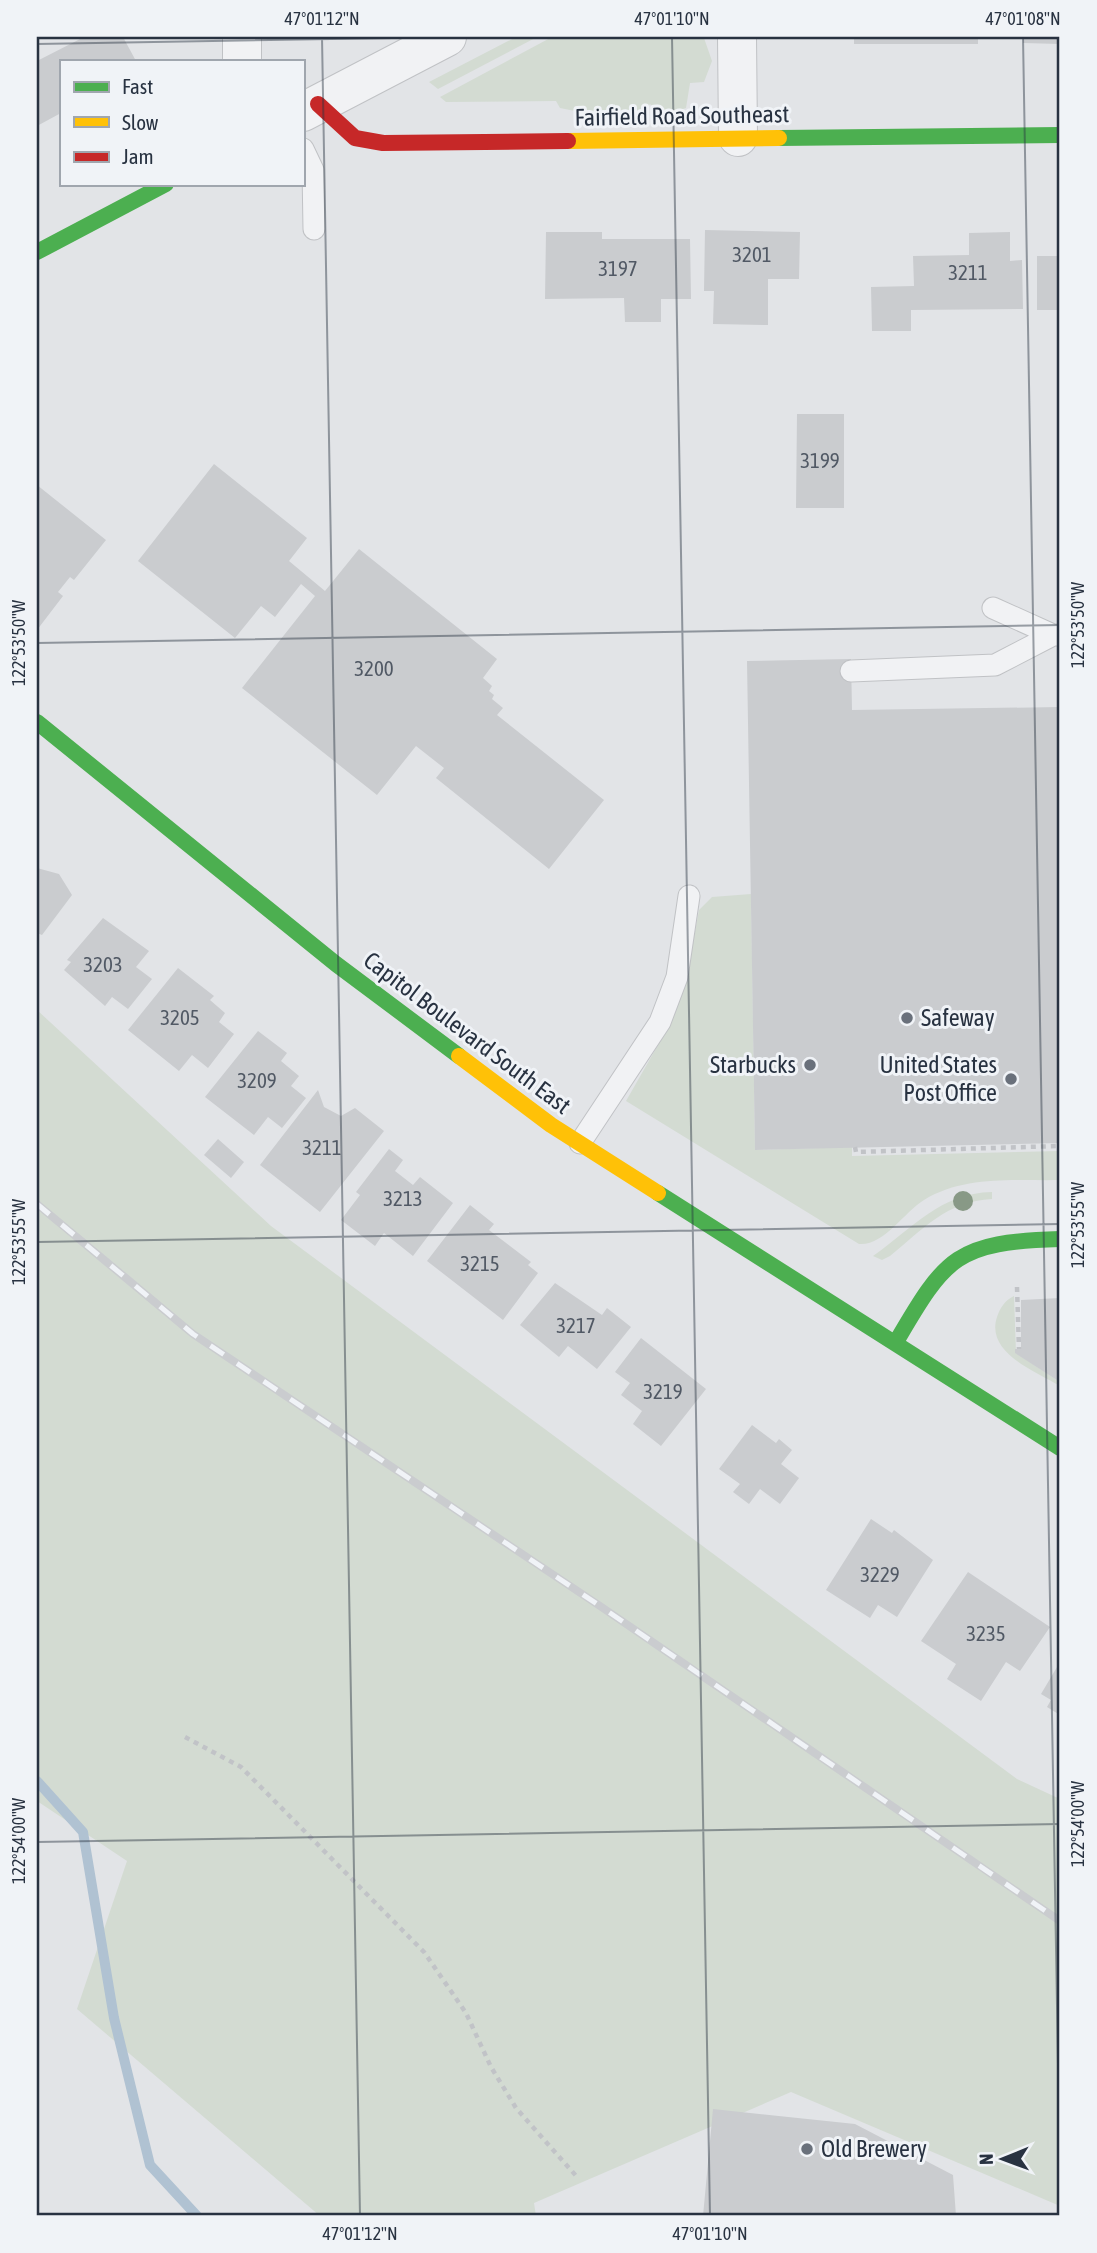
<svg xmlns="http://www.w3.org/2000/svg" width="1097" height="2253" viewBox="0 0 1097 2253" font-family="'Asap Condensed',sans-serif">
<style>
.green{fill:#d3dbd2}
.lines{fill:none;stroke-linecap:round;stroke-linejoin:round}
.stream{stroke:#b0c2d2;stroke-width:10}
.building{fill:#cacccf}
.lane-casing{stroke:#c0c2c5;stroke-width:23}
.street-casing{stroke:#c0c2c5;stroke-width:40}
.path{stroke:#c1c3c7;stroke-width:4.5;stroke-dasharray:5 5;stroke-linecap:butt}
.lane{stroke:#f1f2f4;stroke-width:21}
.street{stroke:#f1f2f4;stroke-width:38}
.fast{stroke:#4caf50;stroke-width:16}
.slow{stroke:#ffc107;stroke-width:16}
.jam{stroke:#c62828;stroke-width:16}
.rail-casing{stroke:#cacccf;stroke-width:8}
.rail{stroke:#f0f3f7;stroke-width:5;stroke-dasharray:16;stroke-linecap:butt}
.tree{fill:#889986}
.ticks{fill:none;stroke:#283241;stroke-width:2;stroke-opacity:0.45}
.poi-dot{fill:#69707b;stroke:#f0f3f7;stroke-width:2.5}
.labels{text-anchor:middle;stroke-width:6;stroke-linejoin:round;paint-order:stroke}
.number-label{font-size:21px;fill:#515965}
.street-label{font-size:24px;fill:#283241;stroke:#f0f3f7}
.poi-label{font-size:24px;fill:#283241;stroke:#f0f3f7;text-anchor:start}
.neatline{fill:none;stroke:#283241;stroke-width:2.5}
.ticks-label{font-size:18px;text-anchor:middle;fill:#283241}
</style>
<rect width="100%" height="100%" fill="#e2e4e7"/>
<path class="green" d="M 516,37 L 537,37 L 438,89 L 429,82 Z
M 552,37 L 699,37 L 704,38 L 712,61 L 704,82 L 690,83 L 686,108 L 663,115 L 650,104 L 640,119 L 615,108 L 600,116 L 560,108 L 556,101 L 446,102 L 440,97 Z
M 751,894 L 755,1150 L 852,1147 L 852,1156 L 1060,1151 L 1060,1180 C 1014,1181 965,1175 924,1200 C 904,1212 884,1246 859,1244 L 626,1101 L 662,1038 L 685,985 L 699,910 L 712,897 Z
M 37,1010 L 271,1226 L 1017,1779 L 1060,1799 L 1060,2206 L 791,2092 L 534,2203 L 536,2216 L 320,2216 L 77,2009 L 127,1861 L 37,1801 Z
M 992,1192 L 992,1199 C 947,1201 923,1229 890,1256 L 882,1260 L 873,1256 C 913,1228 940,1193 992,1192 Z
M 1014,1296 L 1016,1353 L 1060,1382 L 1060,1386 C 1037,1372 985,1353 997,1317 C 1000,1308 1005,1300 1014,1296 Z"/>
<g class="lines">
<path class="stream" d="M 37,1781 L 83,1832 L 114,2018 L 150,2165 L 197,2216"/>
</g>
<path class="building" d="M 84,37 L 123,37 L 136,61 L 61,61 L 61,113 L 37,126 L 37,61 Z
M 854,37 L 978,37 L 978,44 L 854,44 Z
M 1023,37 L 1060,37 L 1060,44 L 1023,43 Z
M 705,230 L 800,232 L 799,279 L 768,279 L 768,325 L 713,324 L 714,291 L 704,291 Z
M 546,232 L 602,232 L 602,239 L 690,239 L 691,299 L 661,299 L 661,322 L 625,322 L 624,298 L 545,299 Z
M 1010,232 L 1010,261 L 1022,260 L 1023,309 L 911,310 L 911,331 L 872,331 L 871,287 L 914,286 L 913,256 L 969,255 L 969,233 Z
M 1037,256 L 1060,256 L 1060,310 L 1037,310 Z
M 797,414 L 844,414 L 844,508 L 796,508 Z
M 214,464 L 307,538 L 289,561 L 325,591 L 359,549 L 497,659 L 483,678 L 492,686 L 489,691 L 494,695 L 492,699 L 503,708 L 497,715 L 604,800 L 549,869 L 436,778 L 444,768 L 416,746 L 377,795 L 242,688 L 315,596 L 301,584 L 275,617 L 261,606 L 235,638 L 138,561 Z
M 37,485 L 106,540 L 74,580 L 70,577 L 58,592 L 63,596 L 37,630 Z
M 851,659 L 852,710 L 1060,707 L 1060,1143 L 755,1150 L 747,661 Z
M 37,868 L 59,874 L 72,895 L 42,935 L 37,933 Z
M 103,918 L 149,951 L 136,967 L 152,979 L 128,1009 L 112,997 L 105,1006 L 64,970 L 71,962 L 67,960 Z
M 178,968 L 214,996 L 210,1000 L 225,1013 L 219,1022 L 234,1034 L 208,1068 L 192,1055 L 179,1071 L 128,1030 Z
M 258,1031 L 287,1053 L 281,1061 L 299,1076 L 291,1086 L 306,1098 L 282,1128 L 268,1117 L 254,1135 L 205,1097 Z
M 318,1090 L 324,1107 L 341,1116 L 355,1108 L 384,1131 L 320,1212 L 260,1165 Z
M 218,1139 L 244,1162 L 231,1178 L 204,1155 Z
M 389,1149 L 403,1160 L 395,1171 L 413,1185 L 420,1177 L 453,1203 L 413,1256 L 384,1233 L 375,1246 L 341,1220 L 360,1195 L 356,1192 Z
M 470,1205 L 494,1224 L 489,1230 L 531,1262 L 528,1265 L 538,1273 L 503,1320 L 427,1261 Z
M 555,1283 L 602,1315 L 607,1308 L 631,1327 L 597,1369 L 568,1346 L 559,1357 L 520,1325 Z
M 1060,1298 L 1060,1382 L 1015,1353 L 1015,1349 L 1021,1349 L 1021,1300 Z
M 641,1338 L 706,1389 L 661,1446 L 633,1424 L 642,1411 L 621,1395 L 630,1383 L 615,1372 Z
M 752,1425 L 776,1443 L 779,1439 L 792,1450 L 781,1464 L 799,1478 L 780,1504 L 760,1489 L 749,1504 L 733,1492 L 740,1484 L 719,1469 Z
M 871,1519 L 892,1533 L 894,1530 L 933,1560 L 897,1617 L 878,1605 L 870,1618 L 826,1590 Z
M 968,1572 L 1050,1627 L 1020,1671 L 1006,1662 L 981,1701 L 947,1679 L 956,1664 L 921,1641 Z
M 1060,1662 L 1060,1715 L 1047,1707 L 1051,1700 L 1041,1694 Z
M 713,2109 L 855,2124 L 953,2175 L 956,2216 L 703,2216 Z"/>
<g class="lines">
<g class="lane-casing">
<path id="lane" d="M 303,149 L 313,170 L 314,229
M 993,608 L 1053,635 L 1060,635
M 851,671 L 995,665 L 1053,635
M 580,1143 L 660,1022 L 677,977 L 689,896"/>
</g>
<g class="street-casing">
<path id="street" d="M 242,37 L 242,61
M 737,37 L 738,137
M 303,112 L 447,37"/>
</g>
<path class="path" d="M 855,1147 L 856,1152 L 1060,1146
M 1017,1287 L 1019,1349
M 185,1737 L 241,1767 L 424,1952 L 466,2013 L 491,2067 L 516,2108 L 578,2178"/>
<use href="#lane" class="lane"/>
<use href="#street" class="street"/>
<path class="fast" d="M 779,138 L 1060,135
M 37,252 L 166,184
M 37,722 L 336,964 L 459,1056
M 658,1193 L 1060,1448
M 896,1342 C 946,1256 957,1242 1060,1239"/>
<path class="slow" d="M 568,141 L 779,138
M 459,1056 L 551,1125 L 658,1193"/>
<path class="jam" d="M 318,104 L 355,138 L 383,143 L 568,141"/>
<g class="rail-casing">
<path id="rail" d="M 37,1204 L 193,1334 L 600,1606 L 1060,1921"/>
</g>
<use href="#rail" class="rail"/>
</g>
<circle class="tree" cx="963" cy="1201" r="10"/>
<path class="ticks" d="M 322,37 L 360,2216M 672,37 L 710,2216M 1023,37 L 1060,2179M 37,44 L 454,37M 37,643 L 1060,625M 37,1242 L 1060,1224M 37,1842 L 1060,1824"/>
<g class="poi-dot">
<circle cx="907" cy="1018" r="7"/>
<circle cx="810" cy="1065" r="7"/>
<circle cx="1011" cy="1079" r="7"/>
<circle cx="807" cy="2149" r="7"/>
</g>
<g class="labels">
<g class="number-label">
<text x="752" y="262">3201</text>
<text x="618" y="276">3197</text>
<text x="968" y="280">3211</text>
<text x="820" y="468">3199</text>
<text x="374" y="676">3200</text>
<text x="103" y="972">3203</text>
<text x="180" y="1025">3205</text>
<text x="257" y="1088">3209</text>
<text x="322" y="1155">3211</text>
<text x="403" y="1206">3213</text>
<text x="480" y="1271">3215</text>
<text x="576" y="1333">3217</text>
<text x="663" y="1399">3219</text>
<text x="880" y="1582">3229</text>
<text x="986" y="1641">3235</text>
</g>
<g class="street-label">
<text transform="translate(682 116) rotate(-1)" y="8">Fairfield Road Southeast</text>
<text transform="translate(467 1033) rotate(37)" y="8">Capitol Boulevard South East</text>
</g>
<g class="poi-label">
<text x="921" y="1026">Safeway</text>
<text x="796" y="1073" text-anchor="end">Starbucks</text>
<text x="997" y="1073" text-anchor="end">United States<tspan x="997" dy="28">Post Office</tspan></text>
<text x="821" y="2157">Old Brewery</text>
</g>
</g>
<rect width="1097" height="2253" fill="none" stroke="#f0f3f7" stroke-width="77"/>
<rect x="60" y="60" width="245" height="126" fill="#f0f3f7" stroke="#a0a6ae" stroke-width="2"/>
<rect x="74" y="82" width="35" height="10" fill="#4caf50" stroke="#a0a6ae" stroke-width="2"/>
<text x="122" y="94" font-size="21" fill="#283241">Fast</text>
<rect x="74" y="117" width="35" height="10" fill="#ffc107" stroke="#a0a6ae" stroke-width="2"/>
<text x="122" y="130" font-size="21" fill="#283241">Slow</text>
<rect x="74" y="152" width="35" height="10" fill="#c62828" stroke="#a0a6ae" stroke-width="2"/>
<text x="122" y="164" font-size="21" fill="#283241">Jam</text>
<g transform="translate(1003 2159) rotate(269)" stroke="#f0f3f7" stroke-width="5" paint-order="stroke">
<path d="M0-5L12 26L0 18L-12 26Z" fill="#283241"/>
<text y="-10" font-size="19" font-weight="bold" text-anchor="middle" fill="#283241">N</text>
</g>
<rect x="38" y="38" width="1020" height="2176" class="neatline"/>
<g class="ticks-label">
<text x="322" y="25">47°01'12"N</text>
<text x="672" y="25">47°01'10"N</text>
<text x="1023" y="25">47°01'08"N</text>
<text transform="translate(1078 625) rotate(-90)" y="6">122°53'50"W</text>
<text transform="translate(19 643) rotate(-90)" y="6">122°53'50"W</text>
<text transform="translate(1078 1225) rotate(-90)" y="6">122°53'55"W</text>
<text transform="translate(19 1242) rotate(-90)" y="6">122°53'55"W</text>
<text transform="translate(1078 1824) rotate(-90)" y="6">122°54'00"W</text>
<text transform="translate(19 1841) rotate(-90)" y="6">122°54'00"W</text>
<text x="360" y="2240">47°01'12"N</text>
<text x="710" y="2240">47°01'10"N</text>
</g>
</svg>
